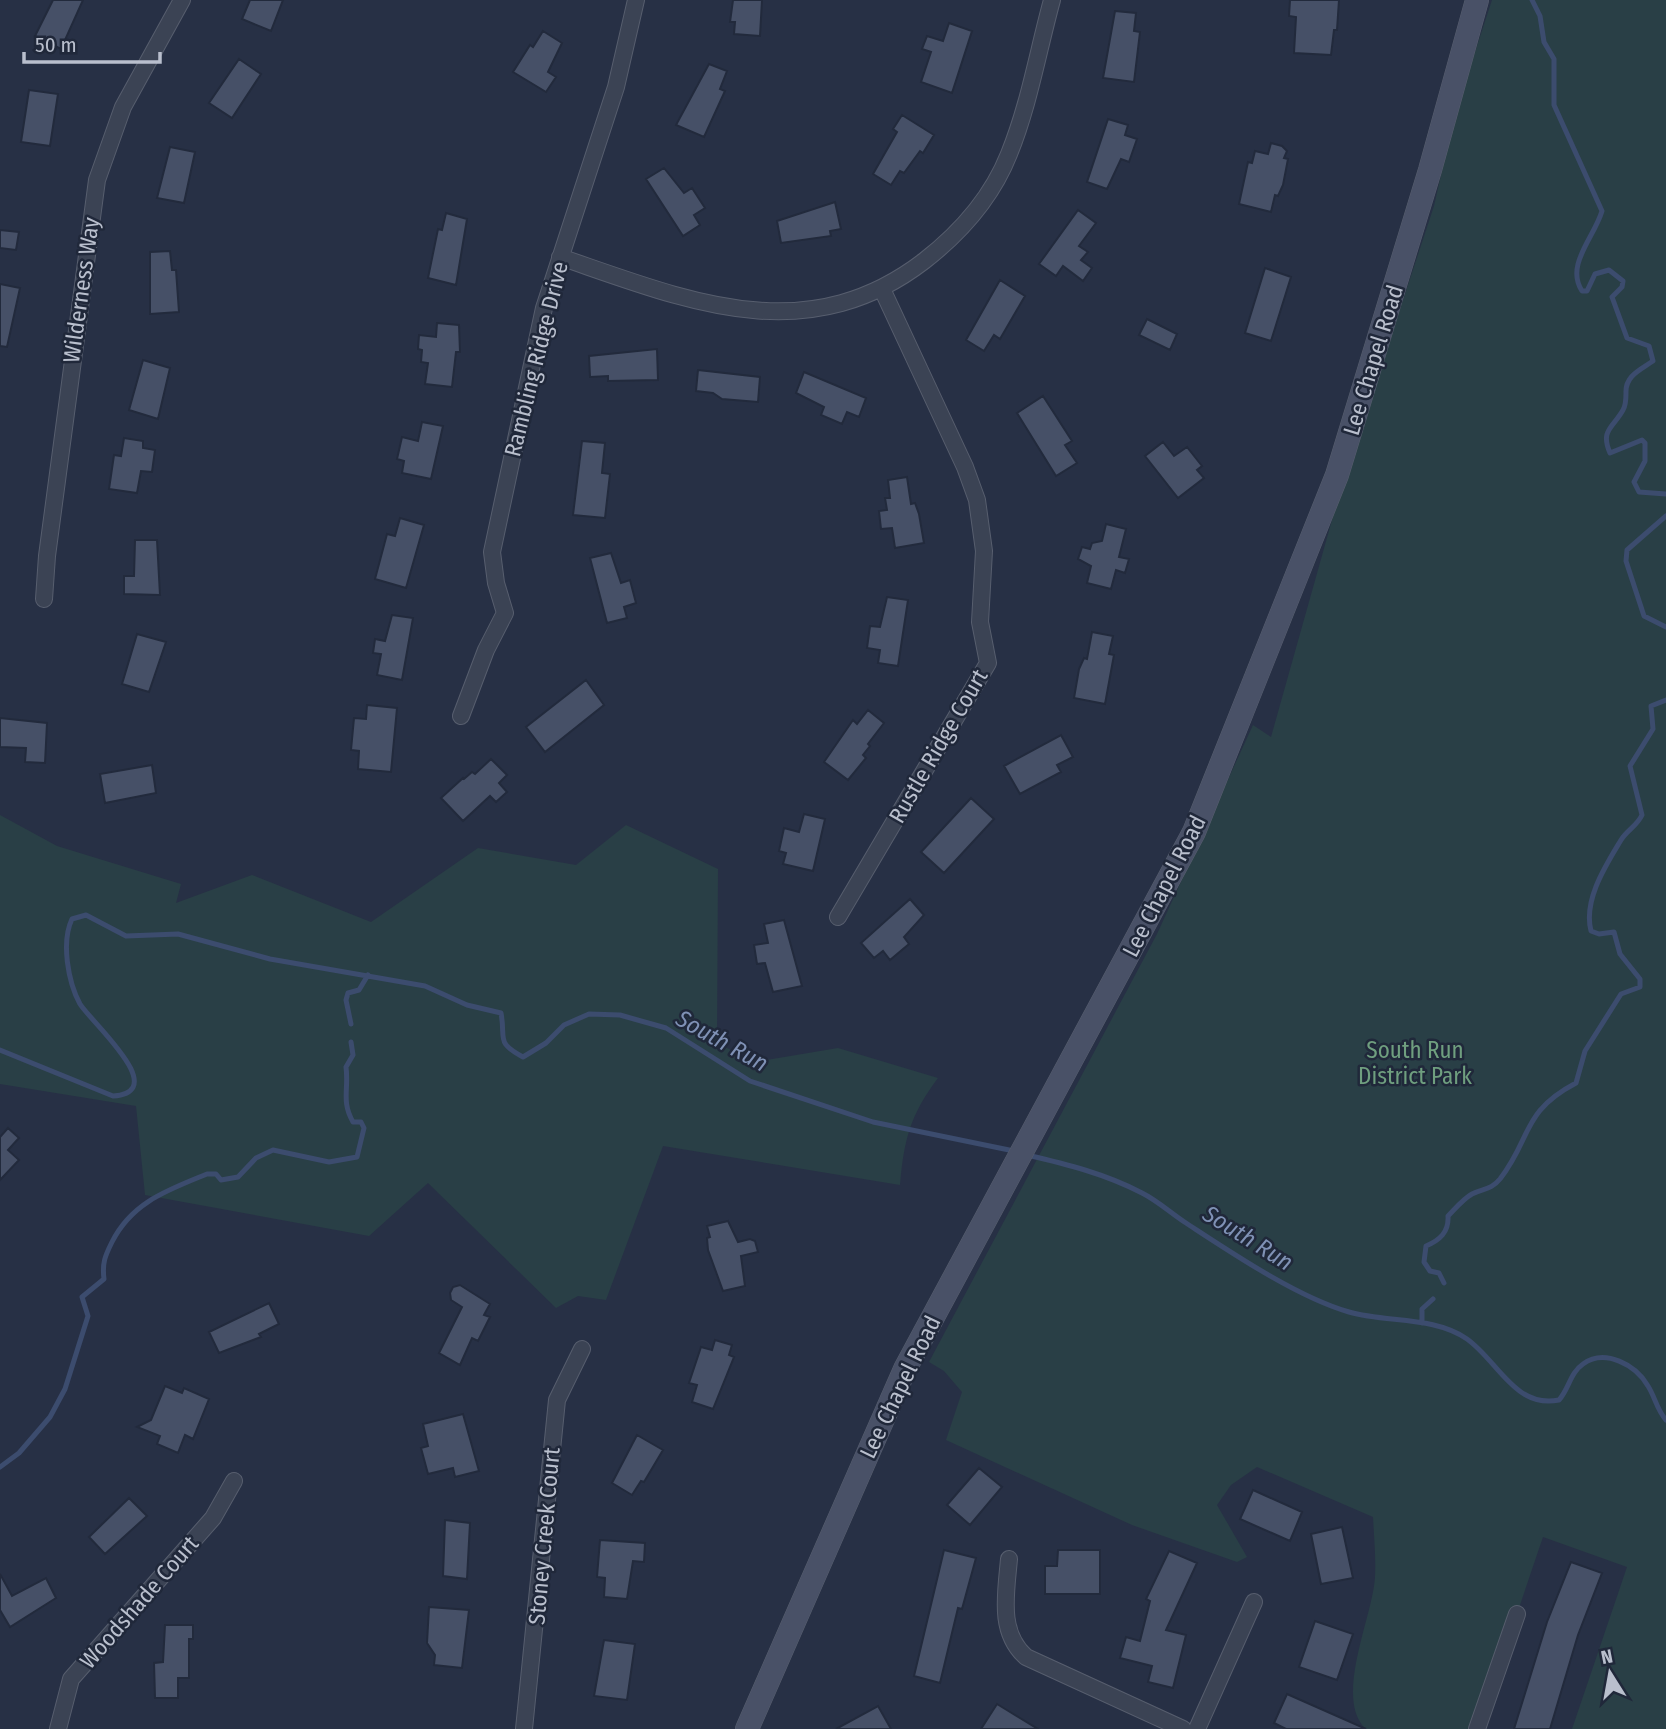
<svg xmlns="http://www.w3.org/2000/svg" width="1666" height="1729" viewBox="0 0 1666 1729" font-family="'Fira Sans Condensed',sans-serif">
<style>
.green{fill:#293f46}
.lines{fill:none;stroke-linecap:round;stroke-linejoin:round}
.stream{stroke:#3c4c6e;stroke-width:5}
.building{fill:#465067;stroke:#222a3c;stroke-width:2}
.street-casing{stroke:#575e6e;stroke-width:18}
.secondary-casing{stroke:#575e6e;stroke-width:24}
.street{stroke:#3b4354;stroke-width:16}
.secondary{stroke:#495167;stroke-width:23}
.labels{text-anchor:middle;stroke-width:5;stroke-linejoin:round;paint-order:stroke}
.street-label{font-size:23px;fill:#b9bfcd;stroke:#20283a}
.park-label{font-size:23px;fill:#6f9f7f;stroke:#20283a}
.water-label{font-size:24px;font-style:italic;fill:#7f91b5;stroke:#20283a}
</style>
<rect width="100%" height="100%" fill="#273045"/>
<path class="green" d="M 1492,0 L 1666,0 L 1666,1729 L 1572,1729 L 1627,1567 L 1543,1537 L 1478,1729 L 1366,1729 C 1333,1699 1373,1616 1375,1577 C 1376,1558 1374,1537 1373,1517 L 1257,1467 L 1231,1485 L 1217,1505 L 1247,1557 L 1237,1562 L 1132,1525 L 946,1440 L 962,1392 L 944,1371 L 929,1362 L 1157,934 L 1253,725 L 1271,737 L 1341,488 L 1434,206 L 1455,113 Z
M 0,815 L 57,846 L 181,884 L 176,903 L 252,875 L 371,922 L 478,848 L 576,865 L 626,825 L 718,869 L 717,1043 L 755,1062 L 838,1048 L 938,1078 C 910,1115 904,1140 900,1185 L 663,1146 L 606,1300 L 578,1296 L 556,1308 L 428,1183 L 369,1236 L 145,1195 L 136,1106 L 0,1084 Z"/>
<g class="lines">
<path class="stream" d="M 1532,0 L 1540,16 L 1544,42 L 1554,59 L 1554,105 L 1602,211 C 1594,238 1565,265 1582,291 L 1587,291 L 1595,274 L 1609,270 L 1623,281 L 1622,287 L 1612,297 L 1627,338 L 1649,346 L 1653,361 C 1640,370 1625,376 1626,393 C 1626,399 1626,405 1623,410 C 1613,428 1600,430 1610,453 L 1642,440 L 1645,443 L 1645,461 L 1634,482 L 1639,492 L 1666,494
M 1666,516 L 1627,550 L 1626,561 L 1644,616 L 1666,627
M 351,1024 L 346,1000 L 348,993 L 359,990 L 368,975
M 0,1050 L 113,1096 C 172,1092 91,1022 80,1004 C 68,982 61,942 72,919 L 86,915 L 126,936 L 178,934 L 270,959 L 425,986 L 467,1005 L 501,1013 C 506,1039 495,1042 523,1057 L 546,1043 L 564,1025 L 589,1014 L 620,1015 L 666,1028 L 750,1081 L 873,1122 L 1014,1151
M 1027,1155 C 1066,1164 1106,1174 1142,1193 C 1158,1201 1172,1214 1186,1223 C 1232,1253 1297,1297 1349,1312 C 1387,1323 1434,1316 1467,1339 C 1498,1361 1515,1409 1559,1400 C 1569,1389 1570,1373 1583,1364 C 1605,1348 1636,1365 1648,1386 C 1655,1397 1657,1410 1666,1420
M 1444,1283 L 1439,1273 L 1430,1271 L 1424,1262 L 1426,1246 C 1440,1240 1449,1232 1448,1216 C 1455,1209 1463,1199 1472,1194 C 1484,1188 1491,1190 1500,1179 C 1532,1138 1521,1112 1576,1083 L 1585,1051 L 1621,994 L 1640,987 L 1640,979 L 1620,954 L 1614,932 L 1599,934 L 1591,931 C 1583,900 1606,865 1621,840 C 1627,830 1637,826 1642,815 L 1630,766 L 1653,729 L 1651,706 L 1666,700
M 1422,1323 L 1422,1309 L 1433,1299
M 0,1467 L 19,1453 L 50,1417 L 65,1389 L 88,1316 L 82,1297 L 104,1279 C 102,1263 105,1256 112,1242 C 132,1202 168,1190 207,1174 L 216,1174 L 221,1180 L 238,1177 L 256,1158 L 273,1150 L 329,1162 L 357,1157 L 364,1128 L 361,1122 L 353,1122 C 341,1101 349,1089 346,1067 L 353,1055 L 351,1042"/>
</g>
<path class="building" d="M 53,0 L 83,0 L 61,49 L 35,36 Z
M 250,0 L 283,0 L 271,31 L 242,19 Z
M 733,0 L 762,0 L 760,36 L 734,34 L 735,22 L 730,22 Z
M 1290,0 L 1339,0 L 1337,30 L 1334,30 L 1331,55 L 1294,53 L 1296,17 L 1289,16 Z
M 1115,11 L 1136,13 L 1134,31 L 1140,32 L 1134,82 L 1103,78 Z
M 949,23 L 972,31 L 952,93 L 921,82 L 931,52 L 922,49 L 927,36 L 943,41 Z
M 543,31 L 562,43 L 548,72 L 556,77 L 546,92 L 513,72 L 530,45 L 533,47 Z
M 239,59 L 261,74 L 232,118 L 209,103 Z
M 709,64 L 727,71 L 720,89 L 725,91 L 704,137 L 676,125 Z
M 29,90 L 58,94 L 50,146 L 21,142 Z
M 902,115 L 934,135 L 923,153 L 920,151 L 904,173 L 900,171 L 891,185 L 873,174 L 897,132 L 893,129 Z
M 1108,119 L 1128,125 L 1125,135 L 1137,139 L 1129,162 L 1121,159 L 1107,189 L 1087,182 Z
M 1271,143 L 1282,146 L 1287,151 L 1284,158 L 1288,159 L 1283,185 L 1278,196 L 1275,195 L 1271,212 L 1239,204 L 1248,162 L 1252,163 L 1255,151 L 1268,154 Z
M 170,147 L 195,152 L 184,203 L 157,198 Z
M 664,168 L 684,193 L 692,188 L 705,208 L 694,215 L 700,225 L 683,236 L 646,179 Z
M 835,202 L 841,229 L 830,231 L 831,236 L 781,243 L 777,221 Z
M 1078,210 L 1096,223 L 1079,246 L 1088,252 L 1081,260 L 1092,268 L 1083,281 L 1063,266 L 1056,276 L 1039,264 Z
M 446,213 L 467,219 L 456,285 L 428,278 L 438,229 L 442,230 Z
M 0,230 L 19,232 L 16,250 L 0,248 Z
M 170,251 L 172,270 L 176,270 L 179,312 L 150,314 L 150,252 Z
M 1265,268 L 1291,277 L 1271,341 L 1245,333 Z
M 1000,280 L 1025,296 L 1000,339 L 994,335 L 984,351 L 966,340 Z
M 0,284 L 20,288 L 7,347 L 0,346 Z
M 1147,319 L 1177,334 L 1170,350 L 1139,335 Z
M 437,323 L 459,325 L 460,352 L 456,352 L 452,387 L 425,384 L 428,363 L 421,362 L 422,350 L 418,349 L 419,335 L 436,337 Z
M 657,349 L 658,380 L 608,381 L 608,376 L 590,377 L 589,356 Z
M 143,360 L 170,368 L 158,419 L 129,410 Z
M 698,370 L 760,377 L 758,402 L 722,399 L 713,393 L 696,391 Z
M 804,372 L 866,398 L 859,417 L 847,412 L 842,424 L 821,415 L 824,407 L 796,393 Z
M 1043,396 L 1072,441 L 1065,445 L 1077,463 L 1056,476 L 1017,413 Z
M 422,422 L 443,426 L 431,479 L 402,473 L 404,461 L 397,459 L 402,437 L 418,441 Z
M 124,438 L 143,441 L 143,448 L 155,450 L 152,472 L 141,471 L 137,493 L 109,489 L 114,455 L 121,456 Z
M 582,441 L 605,443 L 602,473 L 610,474 L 605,518 L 573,515 Z
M 1163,442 L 1174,456 L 1187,447 L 1202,466 L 1197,470 L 1204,478 L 1178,498 L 1145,456 Z
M 907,477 L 911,504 L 915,503 L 919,514 L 924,543 L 895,548 L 892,528 L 881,529 L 879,511 L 887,510 L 885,498 L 890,498 L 888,480 Z
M 400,518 L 424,525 L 406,588 L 375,579 L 387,534 L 395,536 Z
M 1106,524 L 1126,529 L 1119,557 L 1129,559 L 1125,573 L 1116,570 L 1111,589 L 1087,583 L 1091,566 L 1078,559 L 1082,547 L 1090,549 L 1092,543 L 1102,541 Z
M 135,540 L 157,540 L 160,595 L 124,594 L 124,576 L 134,576 Z
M 611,553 L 621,583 L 630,580 L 636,603 L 624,607 L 627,618 L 607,623 L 590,558 Z
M 887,597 L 908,600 L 898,666 L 878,663 L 880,650 L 867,648 L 870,626 L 880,627 Z
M 392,615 L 413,618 L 402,680 L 377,675 L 381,654 L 373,653 L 375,639 L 385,641 Z
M 1092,632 L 1113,636 L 1109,654 L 1114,655 L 1105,704 L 1074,698 L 1079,669 L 1084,658 L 1087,659 Z
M 137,634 L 166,642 L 149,692 L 122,684 Z
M 586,680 L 604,705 L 545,752 L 526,727 Z
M 367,705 L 397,708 L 391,772 L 358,769 L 359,751 L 351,750 L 354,718 L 366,719 Z
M 868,710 L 884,723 L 868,744 L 870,746 L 863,755 L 866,758 L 848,780 L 824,762 L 853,720 L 857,724 Z
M 0,718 L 47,723 L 45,763 L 25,762 L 26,748 L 0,747 Z
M 1061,735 L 1073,757 L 1057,765 L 1061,772 L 1020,794 L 1004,766 Z
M 491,759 L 507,775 L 499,783 L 507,792 L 496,802 L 490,796 L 463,821 L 441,798 L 463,778 L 464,779 L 472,772 L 475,774 Z
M 152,765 L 156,793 L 105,803 L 100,774 Z
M 971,798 L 994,819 L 944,873 L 921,852 Z
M 804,814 L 825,819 L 813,871 L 783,864 L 786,853 L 779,851 L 784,828 L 799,832 Z
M 910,899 L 924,915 L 904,937 L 909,944 L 890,960 L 883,951 L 874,958 L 861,943 Z
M 784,920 L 802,986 L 773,992 L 765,963 L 757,964 L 754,945 L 768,943 L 764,924 Z
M 8,1128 L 19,1138 L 8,1150 L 19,1160 L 0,1180 L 0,1137 Z
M 728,1221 L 738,1242 L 750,1239 L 755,1241 L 758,1252 L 741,1256 L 745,1286 L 723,1291 L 708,1250 L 707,1238 L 710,1237 L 707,1226 Z
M 460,1285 L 490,1304 L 484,1315 L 490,1317 L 478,1341 L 472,1338 L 460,1365 L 439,1353 L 462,1307 L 451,1300 L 450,1293 L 453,1287 Z
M 269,1303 L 279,1324 L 259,1334 L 261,1337 L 219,1353 L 209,1332 Z
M 715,1340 L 732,1345 L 729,1355 L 734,1357 L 713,1409 L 692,1402 L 697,1385 L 689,1383 L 701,1347 L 712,1350 Z
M 165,1386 L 182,1393 L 184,1388 L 209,1399 L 193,1439 L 185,1435 L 178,1453 L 157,1444 L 160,1436 L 137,1427 L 151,1420 Z
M 463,1414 L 479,1471 L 455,1477 L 453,1468 L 428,1474 L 421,1448 L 428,1446 L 423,1424 Z
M 637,1435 L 663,1450 L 644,1482 L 641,1481 L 632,1495 L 612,1483 Z
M 979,1468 L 1002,1487 L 970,1525 L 947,1505 Z
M 1253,1490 L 1302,1512 L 1290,1541 L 1240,1519 Z
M 129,1498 L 147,1516 L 105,1554 L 89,1537 Z
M 445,1520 L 470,1523 L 467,1579 L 443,1576 Z
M 1342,1527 L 1353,1578 L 1321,1584 L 1311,1534 Z
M 600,1540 L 645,1543 L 644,1562 L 633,1561 L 627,1599 L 604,1597 L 605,1578 L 597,1577 Z
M 944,1550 L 976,1558 L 962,1609 L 958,1608 L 940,1683 L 914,1676 Z
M 1058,1550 L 1100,1550 L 1100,1594 L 1045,1594 L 1045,1566 L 1057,1566 Z
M 1169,1551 L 1197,1563 L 1166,1630 L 1186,1635 L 1173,1688 L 1148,1682 L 1152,1666 L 1120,1658 L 1126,1637 L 1140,1641 L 1150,1601 L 1146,1599 Z
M 1571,1562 L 1602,1573 L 1578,1635 L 1550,1729 L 1514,1729 L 1547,1622 Z
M 0,1574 L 12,1596 L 46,1578 L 56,1598 L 10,1627 L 0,1610 Z
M 429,1607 L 469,1610 L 462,1668 L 434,1665 L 435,1655 L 427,1643 Z
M 1315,1621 L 1353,1634 L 1337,1680 L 1299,1667 Z
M 165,1625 L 193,1625 L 193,1639 L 189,1639 L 189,1678 L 178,1678 L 178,1698 L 155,1698 L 154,1663 L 163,1662 Z
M 604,1640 L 635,1644 L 627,1700 L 594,1696 Z
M 1287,1694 L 1366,1729 L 1286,1729 L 1274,1723 Z
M 997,1704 L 1038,1729 L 981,1729 Z
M 878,1706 L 891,1729 L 836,1729 Z"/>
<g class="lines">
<g class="street-casing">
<path id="street" d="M 560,257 C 686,300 805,352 924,261 C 960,233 992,197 1009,154 C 1029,105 1038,51 1052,0
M 44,599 L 47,556 L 97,180 L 123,107 L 182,0
M 461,716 L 486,650 L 505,613 L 496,583 L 492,552 L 544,308 L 616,87 L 636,0
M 838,917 L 988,663 L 980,622 L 984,551 L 977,500 L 965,467 L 882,289
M 1009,1559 C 1006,1594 998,1632 1026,1657 L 1183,1729
M 58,1729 L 71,1679 L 213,1518 L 234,1481
M 524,1729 L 557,1400 L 582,1349
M 1197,1729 L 1254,1602
M 1477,1729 L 1517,1614"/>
</g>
<g class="secondary-casing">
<path id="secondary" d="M 747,1729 L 905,1369 L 1194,832 L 1337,475 L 1430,170 L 1477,0"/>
</g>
<use href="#street" class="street"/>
<use href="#secondary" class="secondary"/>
</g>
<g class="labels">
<g class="street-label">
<text transform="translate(81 290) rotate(-82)" y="8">Wilderness Way</text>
<text transform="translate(536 359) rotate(-76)" y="8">Rambling Ridge Drive</text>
<text transform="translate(1373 360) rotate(-73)" y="8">Lee Chapel Road</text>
<text transform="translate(938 746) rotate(-60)" y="8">Rustle Ridge Court</text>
<text transform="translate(1164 886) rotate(-63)" y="8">Lee Chapel Road</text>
<text transform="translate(900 1387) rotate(-64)" y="8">Lee Chapel Road</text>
<text transform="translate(544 1536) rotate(-85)" y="8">Stoney Creek Court</text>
<text transform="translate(139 1602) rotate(-49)" y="8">Woodshade Court</text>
</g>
<g class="park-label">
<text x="1415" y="1058">South Run<tspan x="1415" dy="26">District Park</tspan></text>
</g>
<g class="water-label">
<text transform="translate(722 1041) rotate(29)" y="8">South Run</text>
<text transform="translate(1248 1238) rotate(32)" y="8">South Run</text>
</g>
</g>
<g transform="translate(1610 1673) rotate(349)" stroke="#20283a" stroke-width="5" paint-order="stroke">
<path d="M0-5L12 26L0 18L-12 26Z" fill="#b9bfcd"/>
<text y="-10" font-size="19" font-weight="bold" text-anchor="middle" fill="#b9bfcd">N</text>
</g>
<path d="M24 52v10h136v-10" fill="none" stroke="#b9bfcd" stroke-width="3.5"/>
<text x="35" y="52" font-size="21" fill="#b9bfcd" stroke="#20283a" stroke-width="5" paint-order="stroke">50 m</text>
</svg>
